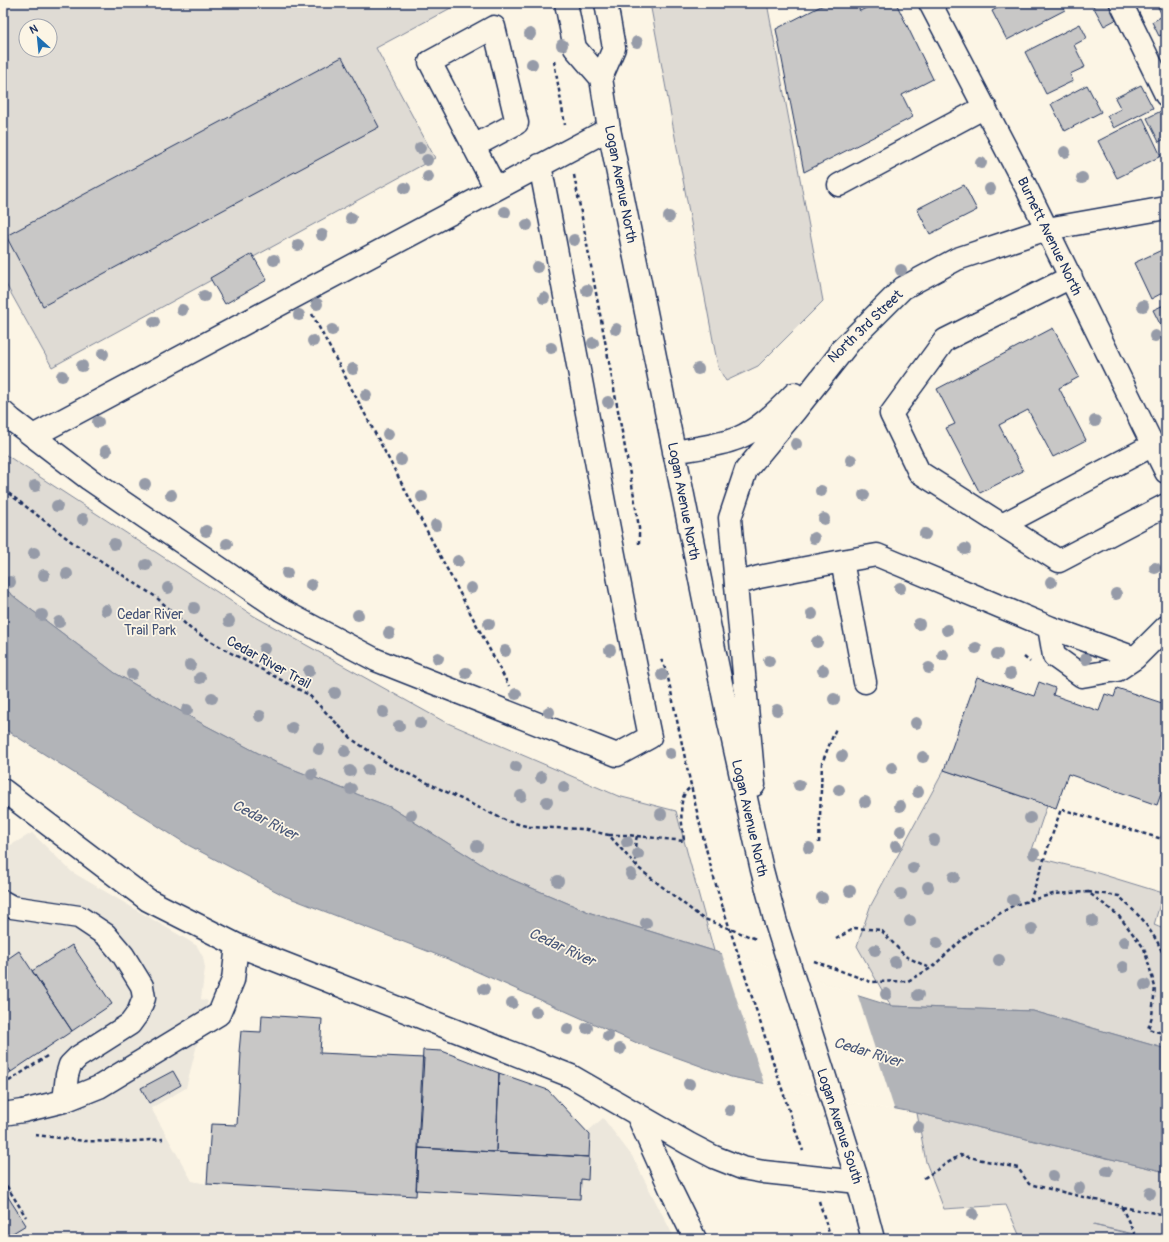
<svg xmlns="http://www.w3.org/2000/svg" width="1169" height="1242" viewBox="0 0 1169 1242" font-family="Pangolin,sans-serif">
<style>
.built{fill:#ece7dc}
.green{fill:#dfdbd4;stroke:#7d8599;fill-rule:evenodd}
.water{fill:#b2b4b8;stroke:#767f94}
.pier{fill:#fcf5e5}
.building{fill:#c8c7c6;stroke:#1b2f5e}
.lines{fill:none;stroke-linecap:round;stroke-linejoin:round}
.minor-casing{stroke:#1b2f5e;stroke-width:25}
.major-casing{stroke:#1b2f5e;stroke-width:25}
.path{stroke:#1b2f5e;stroke-width:2.5;stroke-dasharray:4 3;stroke-linecap:butt}
.minor{stroke:#fcf5e5;stroke-width:22}
.major{stroke:#fcf5e5;stroke-width:22}
.major-bridge-casing{stroke:#1b2f5e;stroke-width:25;stroke-linecap:butt}
.path-bridge{stroke:#1b2f5e;stroke-width:2.5;stroke-dasharray:4 3;stroke-linecap:butt}
.major-bridge{stroke:#fcf5e5;stroke-width:22}
.tree{fill:#969ba8}
.labels{text-anchor:middle;stroke-width:3.5;stroke-linejoin:round;paint-order:stroke}
.street-label{font-size:14px;fill:#1b2f5e;stroke:#fcf5e5}
.park-label{font-size:14px;fill:#425176;stroke:#fcf5e5}
.water-label{font-size:15px;font-style:italic;fill:#485779;stroke:#fcf5e5}
</style>
<rect width="100%" height="100%" fill="#fcf5e5"/>
<filter id="ink" filterUnits="userSpaceOnUse"><feTurbulence type="fractalNoise" baseFrequency=".025" numOctaves="2"/><feDisplacementMap in="SourceGraphic" scale="8" xChannelSelector="R" yChannelSelector="G"/><feConvolveMatrix kernelMatrix="1 2 1 2 8 2 1 2 1" color-interpolation-filters="sRGB"/></filter>
<g filter="url(#ink)">
<path class="built" d="M 32,833 L 72,872 L 186,939 L 197,946 L 203,957 L 205,968 L 201,999 L 208,1001 L 186,1088 L 151,1108 L 192,1181 L 207,1184 L 211,1124 L 237,1125 L 241,1052 L 239,1052 L 241,1031 L 261,1032 L 262,1015 L 322,1019 L 320,1053 L 423,1058 L 423,1050 L 442,1051 L 499,1073 L 548,1090 L 587,1132 L 603,1118 L 632,1156 L 675,1239 L 3,1239 L 3,834 L 11,845 Z"/>
<path class="green" d="M 3,3 L 460,3 L 376,48 L 435,158 L 52,367 L 3,279 ZM 26,26 L 50,26 L 50,50 L 26,50 Z
M 650,3 L 767,3 L 823,301 L 758,366 L 726,381 L 718,367 Z
M 3,453 L 254,616 L 443,721 L 618,796 L 676,811 L 714,951 L 591,913 L 494,872 L 390,807 L 277,763 L 201,723 L 115,673 L 17,599 L 3,587 Z
M 944,770 L 1047,805 L 1030,856 L 1091,871 L 1163,893 L 1154,925 L 1166,930 L 1166,1049 L 1033,1011 L 891,1006 L 857,946 L 870,907 Z
M 917,1113 L 1166,1172 L 1166,1239 L 1137,1239 L 1134,1234 L 1093,1225 L 1134,1235 L 1136,1239 L 1021,1239 L 1006,1205 L 944,1209 L 926,1162 Z"/>
<path class="water" d="M 3,587 L 17,599 L 115,673 L 201,723 L 277,763 L 390,807 L 494,872 L 591,913 L 891,1006 L 1033,1011 L 1166,1049 L 1166,1172 L 917,1113 L 731,1077 L 637,1043 L 453,961 L 285,896 L 188,845 L 3,728 Z"/>
<path class="pier" d="M 721,951 L 857,993 L 895,1111 L 765,1086 Z"/>
<path class="building" d="M 827,3 L 856,3 L 860,11 L 876,3 L 896,3 L 933,79 L 902,95 L 913,117 L 804,172 L 776,29 Z
M 1006,3 L 1061,3 L 1065,10 L 1007,40 L 992,11 Z
M 1098,3 L 1111,3 L 1119,18 L 1104,26 L 1093,6 Z
M 1156,3 L 1166,3 L 1166,11 L 1161,13 Z
M 1166,14 L 1166,33 L 1159,36 L 1152,22 Z
M 1080,24 L 1087,38 L 1074,45 L 1085,67 L 1070,74 L 1073,81 L 1046,94 L 1025,52 Z
M 342,57 L 379,127 L 43,306 L 6,236 Z
M 1087,85 L 1101,112 L 1065,131 L 1051,104 Z
M 1141,85 L 1153,108 L 1114,128 L 1107,116 L 1121,109 L 1115,98 Z
M 1165,109 L 1166,112 L 1166,138 L 1159,142 L 1147,118 Z
M 1143,118 L 1161,156 L 1117,178 L 1098,141 Z
M 964,185 L 977,210 L 930,234 L 917,209 Z
M 1166,248 L 1166,291 L 1151,299 L 1134,263 Z
M 252,254 L 267,280 L 225,304 L 210,278 Z
M 1166,304 L 1166,336 L 1153,310 Z
M 1053,328 L 1079,377 L 1059,388 L 1086,440 L 1053,457 L 1028,410 L 999,425 L 1023,471 L 980,493 L 946,428 L 955,424 L 937,389 Z
M 977,677 L 1034,696 L 1039,682 L 1055,688 L 1053,695 L 1099,711 L 1105,694 L 1114,697 L 1117,688 L 1162,703 L 1166,691 L 1166,780 L 1157,805 L 1068,774 L 1056,808 L 944,770 Z
M 72,945 L 112,1004 L 72,1031 L 32,971 Z
M 19,951 L 72,1031 L 11,1072 L 3,1059 L 3,962 Z
M 262,1015 L 322,1019 L 320,1053 L 424,1058 L 416,1196 L 207,1184 L 211,1124 L 237,1125 L 241,1052 L 239,1052 L 241,1031 L 261,1032 Z
M 423,1050 L 442,1051 L 499,1073 L 496,1152 L 418,1148 Z
M 3,1059 L 11,1072 L 3,1077 Z
M 173,1071 L 181,1085 L 149,1103 L 141,1088 Z
M 499,1073 L 548,1090 L 590,1135 L 589,1157 L 496,1152 Z
M 418,1148 L 589,1157 L 588,1180 L 581,1179 L 580,1199 L 416,1190 Z
M 3,1189 L 26,1225 L 3,1239 Z"/>
<g class="lines">
<g class="minor-casing">
<path id="minor" d="M 930,3 L 1027,189 L 1166,472
M 1121,3 L 1166,95
M 474,146 L 517,123 L 494,27 L 430,62 L 496,189
M 839,185 L 985,107
M 1071,277 L 945,340 L 891,414 L 919,472 L 1059,561 L 1166,505
M 3,412 L 12,420 L 89,479 L 281,610 L 376,660 L 617,755 L 650,737 C 611,547 577,356 540,165
M 33,436 L 609,129
M 1002,525 L 1153,445
M 842,561 L 865,682
M 736,584 L 759,577 L 842,561 L 877,555 L 1049,627 L 1054,656 L 1082,676 L 1117,670 L 1135,658 L 1166,627
M 1049,627 L 1135,658
M 3,790 L 148,900 L 237,945 L 571,1076 L 689,1144 L 714,1157 L 742,1168 L 764,1172 L 858,1182
M 3,902 L 12,907 L 79,917 L 106,935 L 123,955 L 142,986 L 144,998 L 138,1013 L 130,1024 L 78,1057 L 70,1065 L 67,1075 L 64,1101
M 3,1114 L 23,1111 L 64,1101 L 99,1087 L 219,1014 L 233,980 L 237,945
M 637,1114 L 671,1190 L 695,1239"/>
</g>
<g class="major-casing">
<path id="major" d="M 566,3 L 575,48 L 601,78 L 609,129 L 728,718 L 762,870 L 776,923
M 601,78 L 614,48 L 606,3
M 841,350 L 903,288 L 957,259 L 1047,229 L 1166,208
M 674,452 C 695,448 718,446 738,438 C 760,429 778,410 794,394
M 754,785 L 730,518 L 746,470 L 795,411 L 851,340
M 807,1020 L 858,1182 L 873,1239"/>
</g>
<path class="path" d="M 554,61 L 565,125
M 574,175 L 634,496 L 639,528 L 639,546
M 312,314 L 509,686
M 3,489 L 72,542 L 156,597 L 192,630 L 231,653 L 309,695 L 353,740 L 390,765 L 507,821 L 530,827 L 582,829 L 609,835 L 637,867 L 702,918 L 756,939
M 1024,657 L 1030,662
M 661,659 L 667,673 C 684,752 699,832 723,908
M 609,835 L 628,835 L 684,841 C 683,827 675,794 692,787
M 637,836 C 634,847 635,855 637,866
M 819,843 L 822,763 L 836,728
M 1088,892 L 1119,896 L 1143,920 L 1157,941 L 1166,960
M 1030,901 L 1061,809 L 1162,839 L 1166,825
M 836,939 L 855,928 L 881,930 L 905,956 L 930,968
M 814,961 L 871,982 L 908,981 L 931,968 L 974,929 L 1014,905 L 1053,894 L 1088,892 L 1118,915 L 1144,948 L 1155,987 L 1152,1016 L 1148,1029 L 1166,1034
M 3,1085 L 47,1056
M 795,1129 L 803,1151
M 35,1135 L 84,1141 L 123,1142 L 163,1139
M 924,1178 L 960,1155 L 1018,1168 L 1029,1184 L 1121,1206 L 1137,1239
M 3,1180 L 26,1217
M 819,1201 L 831,1239
M 1122,1207 L 1166,1215"/>
<use href="#minor" class="minor"/>
<use href="#major" class="major"/>
<g class="major-bridge-casing">
<path id="major-bridge" d="M 776,923 L 807,1020"/>
</g>
<path class="path-bridge" d="M 723,908 L 795,1129"/>
<use href="#major-bridge" class="major-bridge"/>
</g>
<g class="tree">
<circle cx="530" cy="34" r="6"/>
<circle cx="637" cy="42" r="6"/>
<circle cx="562" cy="45" r="6"/>
<circle cx="532" cy="64" r="6"/>
<circle cx="420" cy="148" r="6"/>
<circle cx="1065" cy="152" r="6"/>
<circle cx="427" cy="160" r="6"/>
<circle cx="981" cy="163" r="6"/>
<circle cx="428" cy="177" r="6"/>
<circle cx="1082" cy="178" r="6"/>
<circle cx="405" cy="188" r="6"/>
<circle cx="990" cy="189" r="6"/>
<circle cx="505" cy="212" r="6"/>
<circle cx="669" cy="217" r="6"/>
<circle cx="351" cy="218" r="6"/>
<circle cx="527" cy="225" r="6"/>
<circle cx="322" cy="235" r="6"/>
<circle cx="574" cy="240" r="6"/>
<circle cx="298" cy="245" r="6"/>
<circle cx="274" cy="260" r="6"/>
<circle cx="537" cy="267" r="6"/>
<circle cx="901" cy="270" r="6"/>
<circle cx="587" cy="290" r="6"/>
<circle cx="204" cy="296" r="6"/>
<circle cx="544" cy="298" r="6"/>
<circle cx="317" cy="304" r="6"/>
<circle cx="1143" cy="306" r="6"/>
<circle cx="182" cy="310" r="6"/>
<circle cx="299" cy="315" r="6"/>
<circle cx="154" cy="322" r="6"/>
<circle cx="616" cy="329" r="6"/>
<circle cx="332" cy="330" r="6"/>
<circle cx="1155" cy="336" r="6"/>
<circle cx="313" cy="341" r="6"/>
<circle cx="593" cy="343" r="6"/>
<circle cx="551" cy="348" r="6"/>
<circle cx="103" cy="354" r="6"/>
<circle cx="82" cy="366" r="6"/>
<circle cx="353" cy="369" r="6"/>
<circle cx="698" cy="369" r="6"/>
<circle cx="62" cy="376" r="6"/>
<circle cx="366" cy="395" r="6"/>
<circle cx="608" cy="402" r="6"/>
<circle cx="1095" cy="421" r="6"/>
<circle cx="98" cy="422" r="6"/>
<circle cx="388" cy="434" r="6"/>
<circle cx="796" cy="444" r="6"/>
<circle cx="106" cy="451" r="6"/>
<circle cx="401" cy="460" r="6"/>
<circle cx="851" cy="460" r="6"/>
<circle cx="145" cy="484" r="6"/>
<circle cx="35" cy="486" r="6"/>
<circle cx="821" cy="491" r="6"/>
<circle cx="171" cy="495" r="6"/>
<circle cx="864" cy="495" r="6"/>
<circle cx="422" cy="497" r="6"/>
<circle cx="57" cy="506" r="6"/>
<circle cx="83" cy="519" r="6"/>
<circle cx="824" cy="519" r="6"/>
<circle cx="436" cy="525" r="6"/>
<circle cx="206" cy="531" r="6"/>
<circle cx="925" cy="534" r="6"/>
<circle cx="814" cy="538" r="6"/>
<circle cx="114" cy="544" r="6"/>
<circle cx="227" cy="544" r="6"/>
<circle cx="965" cy="549" r="6"/>
<circle cx="34" cy="553" r="6"/>
<circle cx="458" cy="561" r="6"/>
<circle cx="146" cy="565" r="6"/>
<circle cx="1155" cy="568" r="6"/>
<circle cx="287" cy="573" r="6"/>
<circle cx="67" cy="574" r="6"/>
<circle cx="44" cy="575" r="6"/>
<circle cx="10" cy="582" r="6"/>
<circle cx="1051" cy="582" r="6"/>
<circle cx="311" cy="585" r="6"/>
<circle cx="168" cy="588" r="6"/>
<circle cx="471" cy="588" r="6"/>
<circle cx="900" cy="588" r="6"/>
<circle cx="1116" cy="594" r="6"/>
<circle cx="194" cy="608" r="6"/>
<circle cx="106" cy="610" r="6"/>
<circle cx="812" cy="614" r="6"/>
<circle cx="42" cy="615" r="6"/>
<circle cx="358" cy="615" r="6"/>
<circle cx="229" cy="621" r="6"/>
<circle cx="59" cy="622" r="6"/>
<circle cx="489" cy="624" r="6"/>
<circle cx="919" cy="624" r="6"/>
<circle cx="947" cy="630" r="6"/>
<circle cx="389" cy="633" r="6"/>
<circle cx="817" cy="642" r="6"/>
<circle cx="976" cy="648" r="6"/>
<circle cx="264" cy="649" r="6"/>
<circle cx="610" cy="650" r="6"/>
<circle cx="505" cy="651" r="6"/>
<circle cx="997" cy="654" r="6"/>
<circle cx="943" cy="655" r="6"/>
<circle cx="438" cy="658" r="6"/>
<circle cx="1086" cy="659" r="6"/>
<circle cx="769" cy="661" r="6"/>
<circle cx="190" cy="665" r="6"/>
<circle cx="929" cy="668" r="6"/>
<circle cx="823" cy="670" r="6"/>
<circle cx="309" cy="671" r="6"/>
<circle cx="466" cy="673" r="6"/>
<circle cx="132" cy="674" r="6"/>
<circle cx="1010" cy="674" r="6"/>
<circle cx="662" cy="675" r="6"/>
<circle cx="200" cy="678" r="6"/>
<circle cx="335" cy="693" r="6"/>
<circle cx="516" cy="694" r="6"/>
<circle cx="212" cy="698" r="6"/>
<circle cx="834" cy="699" r="6"/>
<circle cx="187" cy="710" r="6"/>
<circle cx="777" cy="710" r="6"/>
<circle cx="383" cy="712" r="6"/>
<circle cx="549" cy="712" r="6"/>
<circle cx="260" cy="716" r="6"/>
<circle cx="420" cy="723" r="6"/>
<circle cx="916" cy="723" r="6"/>
<circle cx="399" cy="726" r="6"/>
<circle cx="292" cy="728" r="6"/>
<circle cx="319" cy="749" r="6"/>
<circle cx="345" cy="751" r="6"/>
<circle cx="670" cy="753" r="6"/>
<circle cx="842" cy="756" r="6"/>
<circle cx="923" cy="757" r="6"/>
<circle cx="516" cy="767" r="6"/>
<circle cx="892" cy="768" r="6"/>
<circle cx="368" cy="770" r="6"/>
<circle cx="350" cy="771" r="6"/>
<circle cx="312" cy="774" r="6"/>
<circle cx="541" cy="777" r="6"/>
<circle cx="799" cy="785" r="6"/>
<circle cx="564" cy="787" r="6"/>
<circle cx="351" cy="789" r="6"/>
<circle cx="839" cy="790" r="6"/>
<circle cx="918" cy="792" r="6"/>
<circle cx="521" cy="796" r="6"/>
<circle cx="547" cy="802" r="6"/>
<circle cx="865" cy="802" r="6"/>
<circle cx="900" cy="806" r="6"/>
<circle cx="661" cy="814" r="6"/>
<circle cx="411" cy="815" r="6"/>
<circle cx="1030" cy="818" r="6"/>
<circle cx="901" cy="831" r="6"/>
<circle cx="934" cy="840" r="6"/>
<circle cx="627" cy="842" r="6"/>
<circle cx="477" cy="846" r="6"/>
<circle cx="896" cy="846" r="6"/>
<circle cx="809" cy="848" r="6"/>
<circle cx="638" cy="854" r="6"/>
<circle cx="1034" cy="854" r="6"/>
<circle cx="913" cy="868" r="6"/>
<circle cx="631" cy="874" r="6"/>
<circle cx="954" cy="877" r="6"/>
<circle cx="558" cy="881" r="6"/>
<circle cx="928" cy="887" r="6"/>
<circle cx="850" cy="891" r="6"/>
<circle cx="901" cy="894" r="6"/>
<circle cx="822" cy="898" r="6"/>
<circle cx="1013" cy="900" r="6"/>
<circle cx="910" cy="921" r="6"/>
<circle cx="1092" cy="921" r="6"/>
<circle cx="646" cy="923" r="6"/>
<circle cx="1032" cy="929" r="6"/>
<circle cx="1124" cy="942" r="6"/>
<circle cx="937" cy="943" r="6"/>
<circle cx="875" cy="950" r="6"/>
<circle cx="999" cy="960" r="6"/>
<circle cx="895" cy="962" r="6"/>
<circle cx="1123" cy="967" r="6"/>
<circle cx="1145" cy="985" r="6"/>
<circle cx="484" cy="989" r="6"/>
<circle cx="886" cy="994" r="6"/>
<circle cx="918" cy="995" r="6"/>
<circle cx="512" cy="1003" r="6"/>
<circle cx="536" cy="1012" r="6"/>
<circle cx="587" cy="1028" r="6"/>
<circle cx="568" cy="1029" r="6"/>
<circle cx="608" cy="1036" r="6"/>
<circle cx="620" cy="1049" r="6"/>
<circle cx="689" cy="1084" r="6"/>
<circle cx="730" cy="1110" r="6"/>
<circle cx="918" cy="1127" r="6"/>
<circle cx="1107" cy="1171" r="6"/>
<circle cx="1053" cy="1176" r="6"/>
<circle cx="1079" cy="1188" r="6"/>
<circle cx="1150" cy="1193" r="6"/>
<circle cx="973" cy="1214" r="6"/>
</g>
</g>
<g class="labels">
<g class="street-label">
<text transform="translate(621 184) rotate(79)" y="5">Logan Avenue North</text>
<text transform="translate(1050 236) rotate(64)" y="5">Burnett Avenue North</text>
<text transform="translate(865 326) rotate(-44)" y="5">North 3rd Street</text>
<text transform="translate(684 501) rotate(79)" y="5">Logan Avenue North</text>
<text transform="translate(269 662) rotate(29)" y="5">Cedar River Trail</text>
<text transform="translate(750 818) rotate(77)" y="5">Logan Avenue North</text>
<text transform="translate(840 1126) rotate(72)" y="5">Logan Avenue South</text>
</g>
<g class="park-label">
<text x="150" y="619">Cedar River<tspan x="150" dy="16">Trail Park</tspan></text>
</g>
<g class="water-label">
<text transform="translate(265 820) rotate(27)" y="5">Cedar River</text>
<text transform="translate(562 947) rotate(25)" y="5">Cedar River</text>
<text transform="translate(868 1052) rotate(17)" y="5">Cedar River</text>
</g>
</g>
<rect width="1169" height="1242" fill="none" stroke="#fcf5e5" stroke-width="16"/>
<rect x="8" y="8" width="1153" height="1226" fill="none" stroke="#1b2f5e" stroke-width="1.5" filter="url(#ink)"/>
<g transform="translate(38 38) rotate(333)"><circle r="19" fill="#fcf5e5" stroke="#a2a6af"/>
<path d="M0-3L7 15L0 10L-7 15Z" fill="#1f6fb2"/>
<text y="-6" font-size="11" font-weight="bold" text-anchor="middle" fill="#1b2f5e">N</text>
</g>
</svg>
